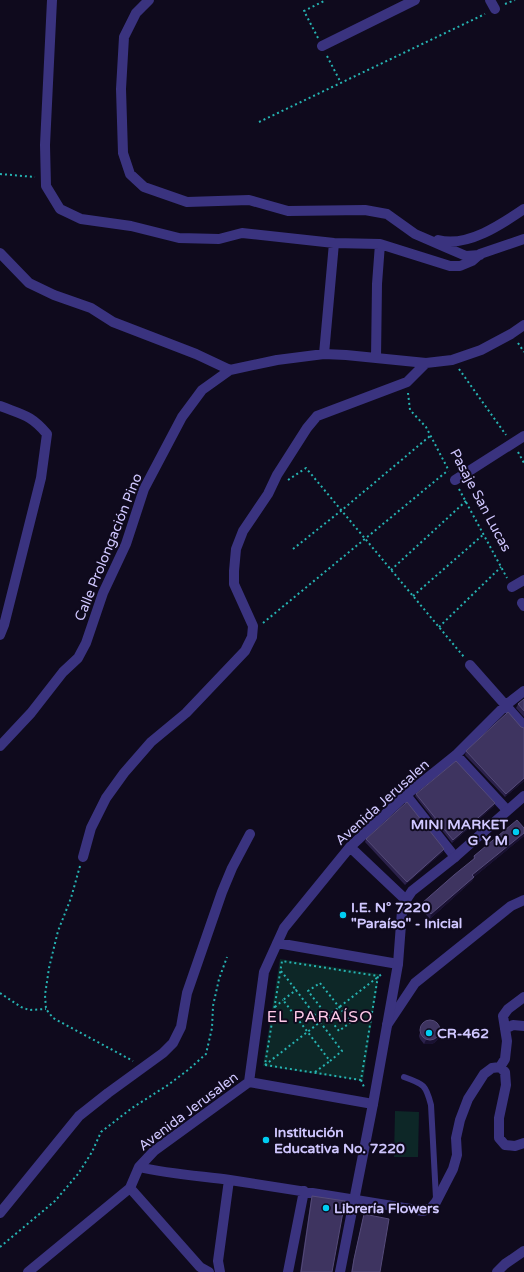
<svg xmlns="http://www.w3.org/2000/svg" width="524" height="1272" viewBox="0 0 524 1272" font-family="'Varela Round',sans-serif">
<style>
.green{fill:#0d2727}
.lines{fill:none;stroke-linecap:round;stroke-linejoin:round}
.path{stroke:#26b3b2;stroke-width:2;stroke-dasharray:2 3;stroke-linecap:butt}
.service{stroke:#3a337f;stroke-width:6}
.minor{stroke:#3a337f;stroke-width:10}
.tertiary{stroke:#3a337f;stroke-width:10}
.wall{fill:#2c224c}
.shaded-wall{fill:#191131}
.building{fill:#3e3460;stroke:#554b79}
.poi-dot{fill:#00cdf2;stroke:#0f0a1d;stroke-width:1.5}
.labels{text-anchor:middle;stroke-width:4;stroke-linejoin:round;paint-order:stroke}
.street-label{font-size:14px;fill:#d0c7ff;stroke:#0f0a1d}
.poi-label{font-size:14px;font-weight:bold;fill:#d0c7ff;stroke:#0f0a1d;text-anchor:start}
.quarter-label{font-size:16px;letter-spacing:1px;fill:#ffc9e8;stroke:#0f0a1d}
</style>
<rect width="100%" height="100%" fill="#0f0a1d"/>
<path class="green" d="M 280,959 L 379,974 L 363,1081 L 263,1066 Z
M 395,1111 L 419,1112 L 418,1157 L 394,1157 Z"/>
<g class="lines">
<path class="path" d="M 505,4 L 515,0
M 318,38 L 304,11 L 326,0
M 327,56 L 341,83
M 259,122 L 485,14
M 0,174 L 35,177
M 518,343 L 524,352
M 459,369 L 506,435
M 408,393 L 410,410 L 426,427 L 449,471
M 518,452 L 524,463
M 288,480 L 306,468 L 464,657
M 459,489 L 507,578
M 293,549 L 342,510 L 430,436
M 391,570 L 466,501
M 413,596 L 484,534
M 263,623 L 446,472
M 439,627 L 501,567
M 80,866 L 71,898 L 58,931 L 49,968 L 45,995 L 46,1009 L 53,1018 L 133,1061
M 281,971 L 296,990
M 320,983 L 351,1022 L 339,1031 L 308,991 Z
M 296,990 L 342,1051 L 330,1061 L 283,1000 Z
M 0,993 L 21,1007 L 29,1010 L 46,1009
M 275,1007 L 283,1000
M 265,1065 L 383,973
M 315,1072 L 330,1061
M 361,1080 L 265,1065 L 282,961 L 378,976 L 361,1080 L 364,1087
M 0,1247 L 55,1201 L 78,1174 L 92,1152 L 101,1132 L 132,1108 L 168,1085 L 188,1070 L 206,1054 L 212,1028 L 213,1006 L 219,979 L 227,957"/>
<path class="service" d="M 404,1077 C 424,1084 426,1085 431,1105 L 436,1198"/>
<path class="minor" d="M 52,0 L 45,145 L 46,186 L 60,209 L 81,219 L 131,226 L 179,238 L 219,239 L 242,233 L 334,243 L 380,244 L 450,266 L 460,266 L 472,261 L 480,254 L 524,239
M 149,0 L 136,13 L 124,37 L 121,89 L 123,153 L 130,174 L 144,187 L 187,202 L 249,200 L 288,211 L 365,210 L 387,214 L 415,234 L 466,256 L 480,255
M 490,0 L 495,9
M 322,46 L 415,0
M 438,240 C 467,248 502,224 524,209
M 0,253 L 29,283 L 54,295 L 91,308 L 113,322 L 196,354 L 230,370
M 324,354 L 334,243
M 376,358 L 377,284 L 380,244
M 0,406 C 23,415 31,415 47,434 L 41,478 L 4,625 L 0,635
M 455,480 L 524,436
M 512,587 L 524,580
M 522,603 L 524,606
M 470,665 L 524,726
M 0,746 L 31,713 L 63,672 L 78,658 L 86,643 L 103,593 L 126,544 L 144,489 L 182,417 L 202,390 L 230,370 L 277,360 L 324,354 L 346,355 L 426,363 L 452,360 L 481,350 L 511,334 L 524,325
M 456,755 L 507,810
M 406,795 L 455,857
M 350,847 L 406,900
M 83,857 L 91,828 L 106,798 L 124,773 L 151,742 L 186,713 L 245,651 L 252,637 L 253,626 L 234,584 L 234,571 L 236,549 L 243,531 L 268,494 L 277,475 L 307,428 L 317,416 L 407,382 L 426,363
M 277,943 L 398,964
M 387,1025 L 415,983 L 511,906 L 524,900
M 505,1029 L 513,1025 L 524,1026
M 500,1067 L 505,1059 L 507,1041 L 503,1016 L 508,1009 L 524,997
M 249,1082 L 373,1104
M 139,1167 C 169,1174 200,1176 230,1180 C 295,1190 359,1200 423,1211 L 431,1208 L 436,1202 L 453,1169 L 457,1155 L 456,1138 L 460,1120 L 468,1099 L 484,1074 L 492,1068 L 500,1067 L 505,1072 L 506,1085 L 499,1118 L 499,1138 L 505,1145 L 515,1146 L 524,1143
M 130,1188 L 200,1267 L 209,1272
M 0,1213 L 79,1116 L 108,1093 L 163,1053 L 173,1043 L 181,1027 L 187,993 L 222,892 L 232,868 L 250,834
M 28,1272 L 130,1188 L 139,1167 L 154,1151 L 249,1082 L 264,972 L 284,928 L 350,847 L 406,795 L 456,755 L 506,705 L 524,691
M 220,1272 L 218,1261 L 229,1180
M 288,1272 L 304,1191
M 497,1272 L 505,1264 L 524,1251"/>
<path class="tertiary" d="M 340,1272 L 373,1104 L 398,964 L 402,911 L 406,900 L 412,891 L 455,857 L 524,796"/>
</g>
<path class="wall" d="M 524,699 L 524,717 L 516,708 L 518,704 Z
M 521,727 L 524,781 L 505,797 L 465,755 L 466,751 Z
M 416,794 L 495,803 L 494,806 L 452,843 L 415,796 Z
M 524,828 L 524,836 L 474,877 L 472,881 L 430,919 L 420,908 L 421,904 L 473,860 L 474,856 Z
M 366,839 L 443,852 L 405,885 L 365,842 Z
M 422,1025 L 439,1038 L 434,1043 L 431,1044 L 424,1044 L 420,1039 L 419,1036 Z
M 312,1196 L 332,1272 L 300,1272 L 311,1199 Z
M 364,1214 L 381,1264 L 380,1272 L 351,1272 L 353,1262 Z"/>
<path class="shaded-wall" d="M 524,778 L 524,781 L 505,797 L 506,794 Z
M 495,803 L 494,806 L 452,843 L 453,840 Z
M 524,833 L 524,836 L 474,877 L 472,881 L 430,919 L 431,914 L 472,875 Z
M 444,849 L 443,852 L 405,885 L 407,882 Z
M 440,1034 L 439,1038 L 434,1043 L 431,1044 L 424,1044 L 426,1040 Z"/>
<path class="building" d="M 524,699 L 524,711 L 518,704 Z
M 508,712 L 521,727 L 524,728 L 524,778 L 506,794 L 466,751 Z
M 456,761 L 495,803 L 453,840 L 416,794 Z
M 407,802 L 444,849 L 407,882 L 366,839 Z
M 517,820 L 524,828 L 524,833 L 472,875 L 474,877 L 431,914 L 421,904 L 454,875 L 475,858 L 474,856 Z
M420 1030a10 10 0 1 1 20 0a10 10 0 1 1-20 0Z
M 312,1196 L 345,1201 L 332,1272 L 301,1272 Z
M 364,1214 L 389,1219 L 380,1272 L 352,1272 L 354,1259 Z"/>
<g class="poi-dot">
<circle cx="516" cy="832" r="4"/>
<circle cx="343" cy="915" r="4"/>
<circle cx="429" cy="1033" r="4"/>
<circle cx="266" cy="1140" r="4"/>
<circle cx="326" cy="1208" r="4"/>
</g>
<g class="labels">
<g class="street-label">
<text transform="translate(481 500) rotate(62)" y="5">Pasaje San Lucas</text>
<text transform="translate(108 547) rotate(-68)" y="5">Calle Prolongación Pino</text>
<text transform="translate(382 802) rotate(-42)" y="5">Avenida Jerusalen</text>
<text transform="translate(188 1111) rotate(-37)" y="5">Avenida Jerusalen</text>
</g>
<g class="poi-label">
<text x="508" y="829" text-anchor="end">MINI MARKET<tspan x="508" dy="16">G Y M</tspan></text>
<text x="351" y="912">I.E. N° 7220<tspan x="351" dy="16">"Paraíso" - Inicial</tspan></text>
<text x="437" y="1038">CR-462</text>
<text x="274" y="1137">Institución<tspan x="274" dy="16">Educativa No. 7220</tspan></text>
<text x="334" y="1213">Librería Flowers</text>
</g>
<g class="quarter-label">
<text x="320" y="1022">EL PARAÍSO</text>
</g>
</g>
</svg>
